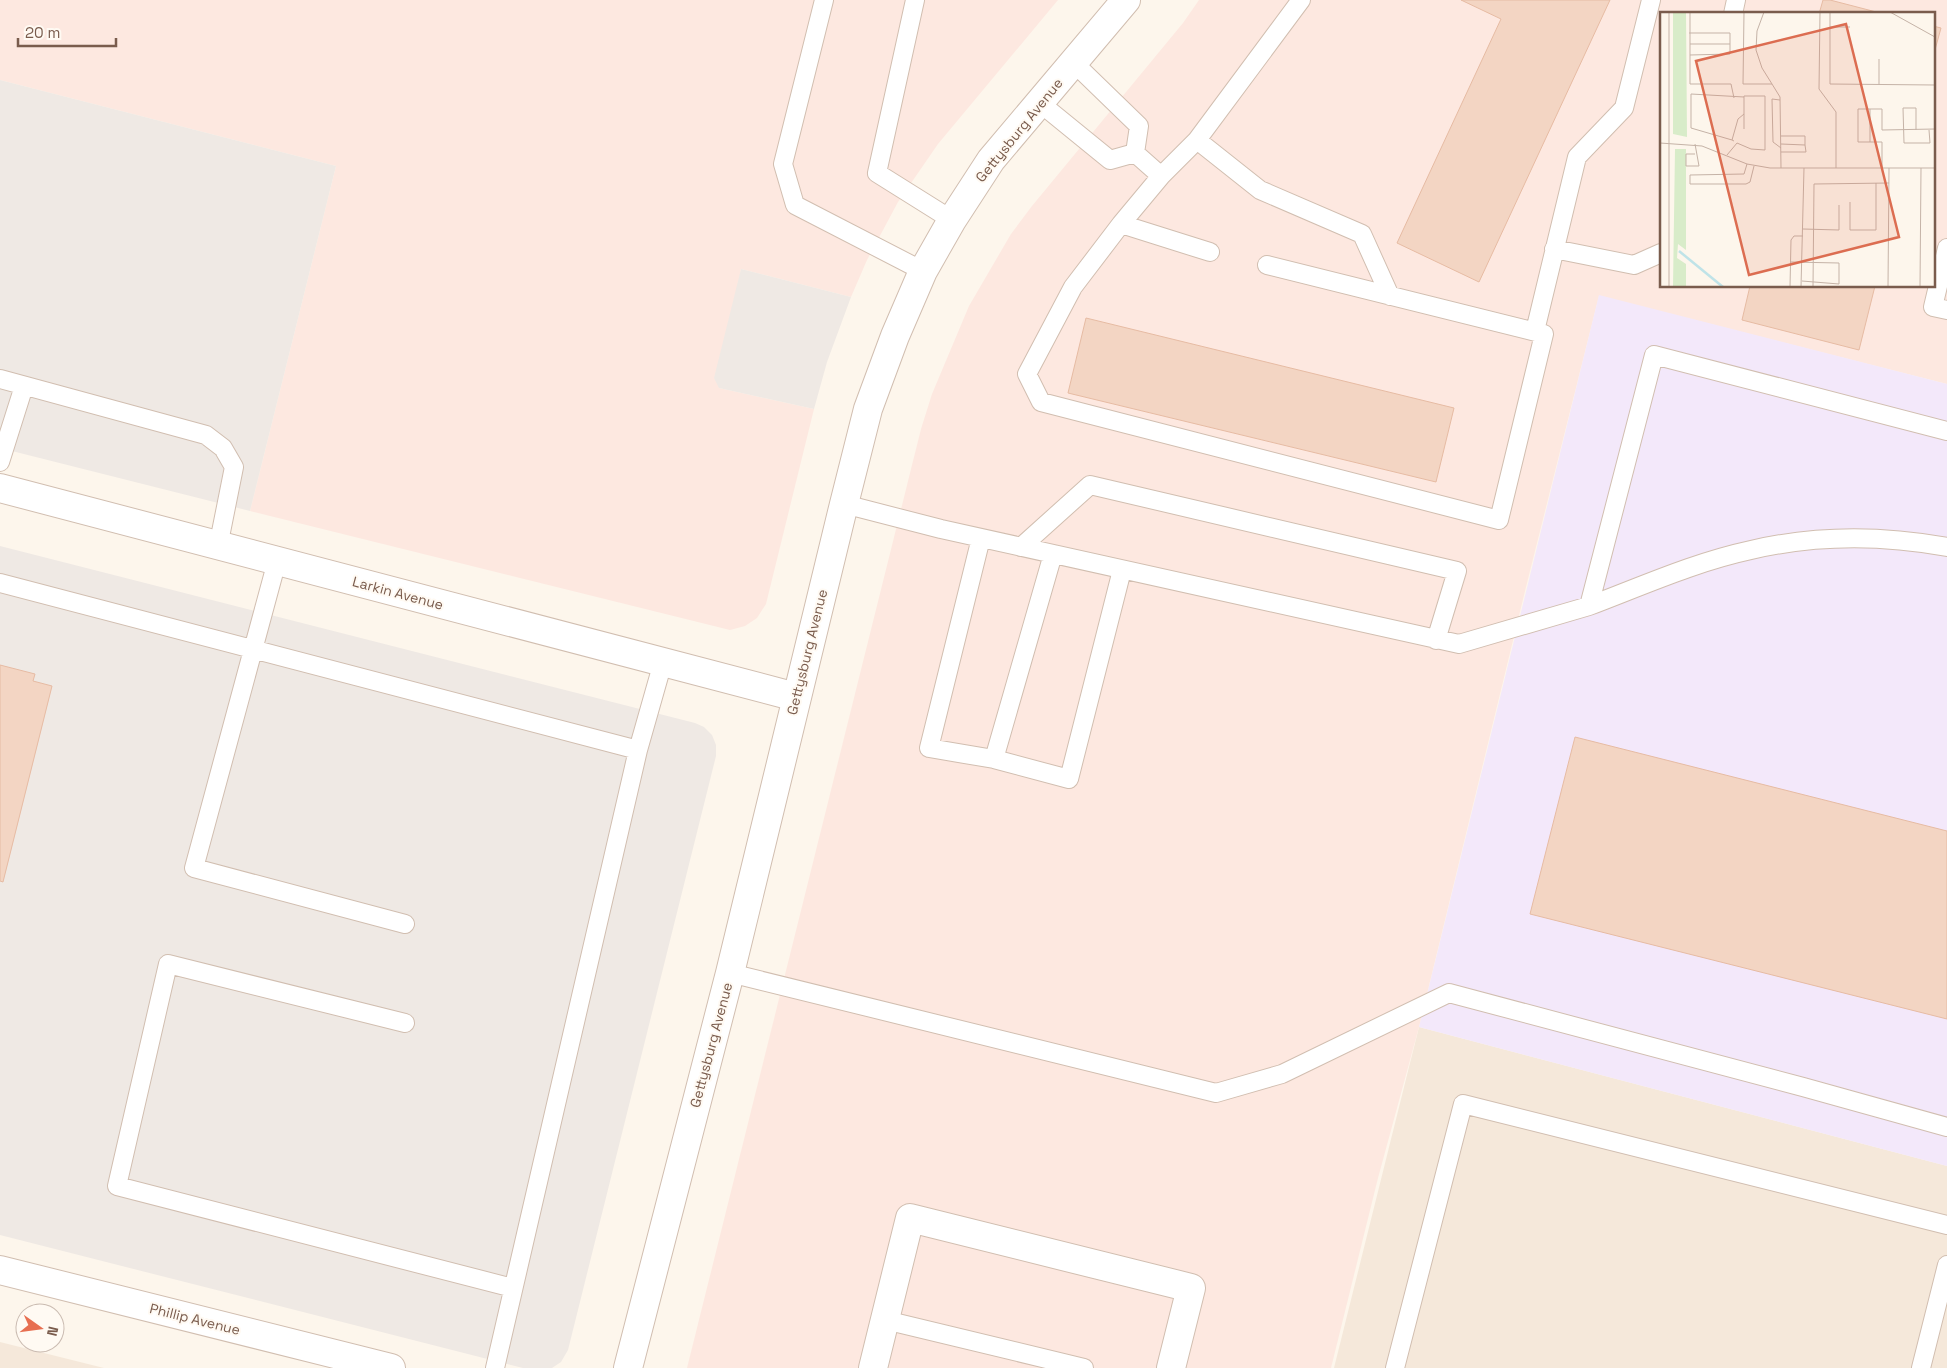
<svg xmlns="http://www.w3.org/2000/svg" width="1947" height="1368" viewBox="0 0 1947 1368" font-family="'Space Grotesk',sans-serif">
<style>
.residential{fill:#f5e8da}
.commercial{fill:#fde8e0;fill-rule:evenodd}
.industrial{fill:#efe9e4}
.education{fill:#f3e8fa}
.building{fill:#f3d5c3;stroke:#e6bba3}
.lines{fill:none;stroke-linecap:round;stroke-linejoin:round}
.service-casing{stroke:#d1beb0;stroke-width:20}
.minor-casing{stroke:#d1beb0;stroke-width:30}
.tertiary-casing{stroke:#d1beb0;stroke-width:30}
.service{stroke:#fff;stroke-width:18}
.minor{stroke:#fff;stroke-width:28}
.tertiary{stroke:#fff;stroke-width:28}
.labels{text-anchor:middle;stroke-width:4;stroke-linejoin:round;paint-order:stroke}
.street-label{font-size:14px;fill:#7a5c4d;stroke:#fffaf3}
.inset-river{fill:none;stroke:#bfe3e8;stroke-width:2.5}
.inset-road{fill:none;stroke:#c5b3a7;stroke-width:1}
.view{fill:#dc6d51;fill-opacity:0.15;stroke:#dc6d51;stroke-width:2.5}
.inset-edge{fill:none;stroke:#7a5c4d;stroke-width:2.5}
</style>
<rect width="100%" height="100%" fill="#fdf6ec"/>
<path class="residential" d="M 1419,1027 L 1947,1166 L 1947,1368 L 1334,1368 Z
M 0,1342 L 104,1368 L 0,1368 Z"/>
<path class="commercial" d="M 0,0 L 1058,0 L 938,144 L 898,202 L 867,260 L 851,297 L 741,269 L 719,388 L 814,409 L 766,604 L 757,618 L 745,626 L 730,630 L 250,511 L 336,166 L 0,80 Z
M 1199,0 L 1947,0 L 1947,384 L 1599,296 L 1527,583 L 1419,1027 L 1378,1178 L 1331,1368 L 687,1368 L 921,429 L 932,394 L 969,306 L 1011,234 L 1032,206 L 1183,23 ZM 1661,14 L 1933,14 L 1933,286 L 1661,286 Z"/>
<path class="industrial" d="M 0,80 L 336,166 L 250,511 L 0,448 Z
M 741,269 L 851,297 L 827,362 L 814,409 L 719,388 L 714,378 Z
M 0,546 L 695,723 L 704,727 L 712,735 L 716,745 L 716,756 L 568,1350 L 561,1362 L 552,1368 L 523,1368 L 0,1235 Z"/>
<path class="education" d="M 1599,295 L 1947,384 L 1947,1166 L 1419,1027 Z"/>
<path class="building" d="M 1461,0 L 1610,0 L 1479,282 L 1397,243 L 1501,19 Z
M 1823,0 L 1830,0 L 1884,14 L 1819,14 Z
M 1933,26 L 1941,28 L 1933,57 Z
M 1750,286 L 1875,286 L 1859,350 L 1742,320 Z
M 1086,318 L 1454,408 L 1436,482 L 1068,393 Z
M 0,665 L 35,674 L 33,681 L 52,686 L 3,882 L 0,881 Z
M 1575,737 L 1947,831 L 1947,1019 L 1530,914 Z"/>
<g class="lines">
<g class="service-casing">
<path id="service" d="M 824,0 L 783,164 L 795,205 L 923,271
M 915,0 L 877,173 L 952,220
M 1733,14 L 1736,0
M 1074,63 L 1139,126 L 1135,153
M 1040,103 L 1110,160 L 1135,153
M 1197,140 L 1301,0
M 1135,153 L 1161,176 L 1121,224 L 1073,287 L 1027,374 L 1041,402 L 1499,520 L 1544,334 L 1267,265
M 1161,176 L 1197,140 L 1260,190 L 1362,234 L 1390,296
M 1121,224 L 1210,252
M 1947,248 L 1933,307 L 1947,310
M 1554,249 L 1634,265 L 1661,253
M 1535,331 L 1577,157 L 1624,108 L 1651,0
M 0,379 L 206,435 L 223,448 L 234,467 L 218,547
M 0,462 L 24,386
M 844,504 L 941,529 L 1459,644 L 1589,606 L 1654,355 L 1947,431
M 981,538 L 929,748 L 994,759
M 1021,547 L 1090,485 L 1457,571 L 1436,640
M 1053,554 L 994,759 L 1069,779 L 1122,570
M 277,561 L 194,868 L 405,924
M 0,583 L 638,750 L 495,1368
M 1589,606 C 1642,586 1695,562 1751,550 C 1815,535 1882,535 1947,547
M 638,750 L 663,662
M 730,973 L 1216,1093 L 1282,1074 L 1449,993 L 1803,1087 L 1947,1127
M 405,1023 L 168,964 L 117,1186 L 513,1288
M 885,1320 L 1084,1368
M 1395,1368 L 1463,1104 L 1947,1225
M 1921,1368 L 1947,1265"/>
</g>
<g class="minor-casing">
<path id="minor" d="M 0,488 L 796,697
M 0,1270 L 391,1368
M 873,1368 L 910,1218 L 1191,1288 L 1171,1368"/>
</g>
<g class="tertiary-casing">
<path id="tertiary" d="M 628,1368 L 730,973 L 844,504 L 868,409 L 895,336 L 923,271 L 952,220 L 991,160 L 1126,0"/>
</g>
<use href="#service" class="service"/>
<use href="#minor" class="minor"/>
<use href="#tertiary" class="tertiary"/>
</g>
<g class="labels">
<g class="street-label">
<text transform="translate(1019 130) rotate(-51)" y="5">Gettysburg Avenue</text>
<text transform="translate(398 593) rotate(15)" y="5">Larkin Avenue</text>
<text transform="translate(807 652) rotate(-76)" y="5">Gettysburg Avenue</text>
<text transform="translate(711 1045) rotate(-75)" y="5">Gettysburg Avenue</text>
<text transform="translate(195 1319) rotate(14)" y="5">Phillip Avenue</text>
</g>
</g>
<g transform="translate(1660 12)">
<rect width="275" height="275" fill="#fdf6ec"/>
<path d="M 13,0 L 26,0 L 27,125 L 13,122 ZM 15,137 L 26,137 L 26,238 L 18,232 L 17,246 L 26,252 L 26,275 L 13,275 Z" fill="#d8ecc9"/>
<path class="inset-river" d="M 19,239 L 63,275"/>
<path class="inset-road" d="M 30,0 L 30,72 L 71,72 L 74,86M 84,0 L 83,72 L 112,72 L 120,85 L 121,156M 104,0 L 97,19 L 96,38 L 102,56 L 112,72M 160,0 L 159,77 L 176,100 L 176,156M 170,0 L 170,72 L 275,73M 230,0 L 275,25M 170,15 L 190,15M 29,21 L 70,21 L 70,42 L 30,43M 30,32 L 70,32M 219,72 L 219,47M 120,88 L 112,87 L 113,130 L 121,136M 210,97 L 210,130M 256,118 L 256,96 L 243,96 L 244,131 L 270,131 L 269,118M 121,124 L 145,124 L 145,133 L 121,132M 72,128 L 31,116 L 31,82 L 84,85M 74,129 L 72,128 L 78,107 L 84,102M 0,131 L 42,134 L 87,152 L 110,156 L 275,156M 121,140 L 146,140 L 145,133M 35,142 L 26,142 L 26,154 L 39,154 L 35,132M 67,143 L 77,131 L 91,137 L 105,138 L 105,84 L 84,84 L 84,117M 87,152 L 84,162 L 30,163 L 30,172 L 86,172 L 90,170 L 94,154M 222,157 L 222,130 L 198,130 L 198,97 L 222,97 L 222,118 L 275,117M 190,190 L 190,218 L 216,218 L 216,171M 143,217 L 179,218 L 179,193M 131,250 L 179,251 L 179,272 L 142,269M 0,275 L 0,0M 9,275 L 9,0M 130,275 L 131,228 L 134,224 L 143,224M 141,275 L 144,156M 153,275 L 154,172 L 229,171M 228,275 L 229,156M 260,275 L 261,156"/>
<path class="view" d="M 186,12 L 239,225 L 89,263 L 36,49 Z"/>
<rect width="275" height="275" class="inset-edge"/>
</g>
<g transform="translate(40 1328) rotate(104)"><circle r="24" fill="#fffaf3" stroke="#cabbb1"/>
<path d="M0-4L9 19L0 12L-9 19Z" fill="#e76f51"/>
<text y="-8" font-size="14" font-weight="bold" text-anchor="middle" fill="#7a5c4d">N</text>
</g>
<path d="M18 38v8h98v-8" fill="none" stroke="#7a5c4d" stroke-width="2.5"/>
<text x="25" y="38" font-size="15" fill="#7a5c4d" stroke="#fffaf3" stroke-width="4" paint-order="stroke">20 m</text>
</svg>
